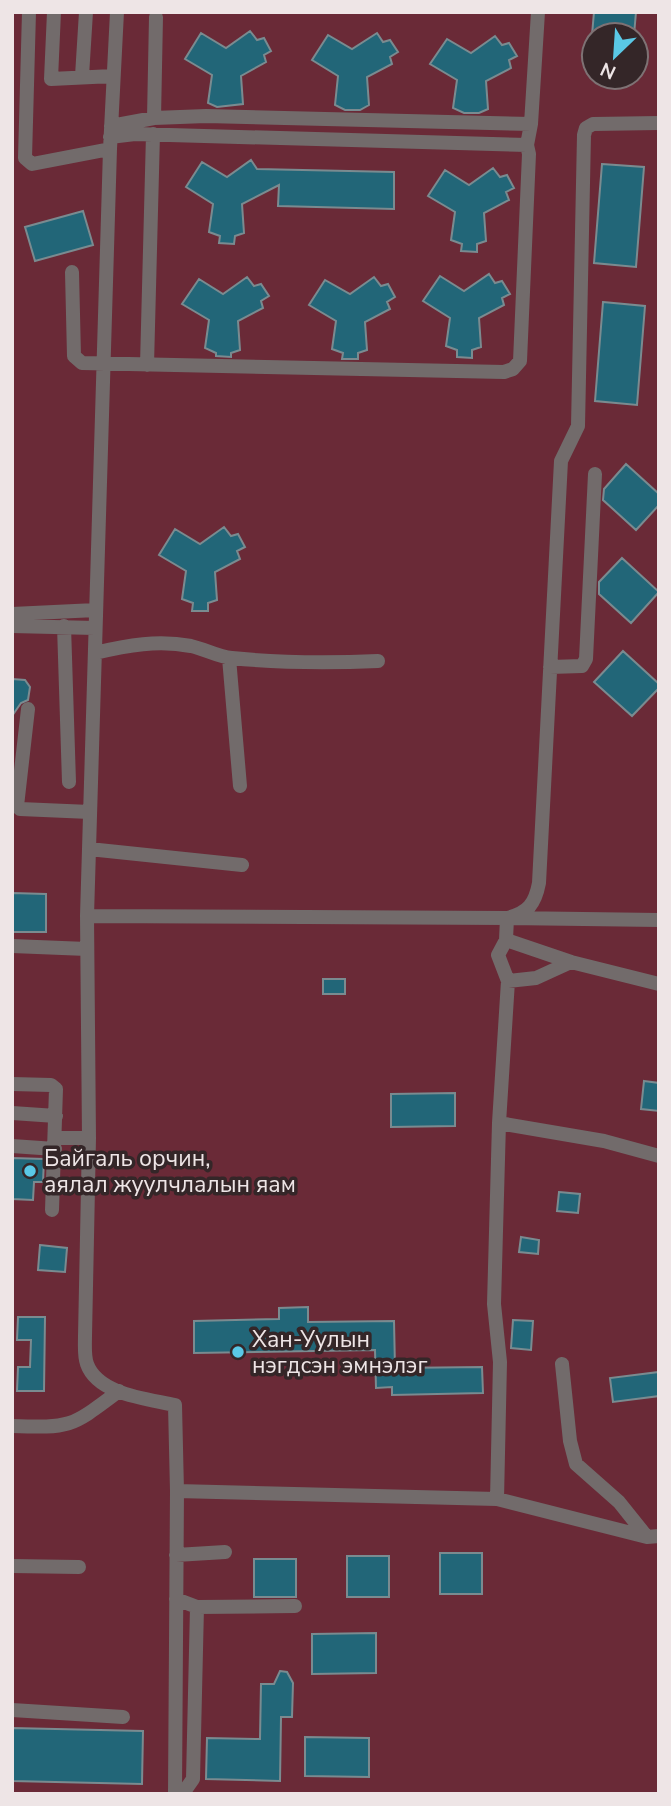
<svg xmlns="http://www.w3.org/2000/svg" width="671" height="1806" viewBox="0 0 671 1806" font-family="'Nunito Sans',sans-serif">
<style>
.green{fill:#6a2a37;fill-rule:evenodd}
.building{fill:#226678;stroke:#7a8b90;stroke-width:2}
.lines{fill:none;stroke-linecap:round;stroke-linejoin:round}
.minor{stroke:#726b6b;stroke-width:14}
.poi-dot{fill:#5ac8e6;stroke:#342628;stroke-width:2.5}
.labels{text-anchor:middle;stroke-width:7;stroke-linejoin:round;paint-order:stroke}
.poi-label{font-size:23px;fill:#eee5e6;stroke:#342628;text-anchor:start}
</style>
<rect width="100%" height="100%" fill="#3e3032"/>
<path class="green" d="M 12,12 L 659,12 L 659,1794 L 12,1794 ZM 594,35 L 636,35 L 636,77 L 594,77 Z"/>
<path class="building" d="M 594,12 L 636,12 L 634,35 L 592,35 Z
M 250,31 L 257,40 L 264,38 L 271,51 L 264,55 L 266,62 L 241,76 L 243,104 L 217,107 L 208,103 L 212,75 L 185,59 L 201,33 L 226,48 Z
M 377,33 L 383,42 L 390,40 L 398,52 L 390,57 L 392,64 L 367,77 L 369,105 L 360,110 L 345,110 L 335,105 L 338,76 L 312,60 L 328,35 L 352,49 Z
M 495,36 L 502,45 L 509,43 L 517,56 L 509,60 L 511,68 L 486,81 L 488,109 L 479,113 L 464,113 L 453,108 L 457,80 L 430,64 L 447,39 L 471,53 Z
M 251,160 L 257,169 L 394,172 L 394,209 L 278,206 L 279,185 L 242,204 L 244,233 L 235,236 L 234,244 L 219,243 L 220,236 L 209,232 L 213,204 L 186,187 L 202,162 L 227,177 Z
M 602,164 L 644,167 L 636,267 L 594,263 Z
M 493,168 L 500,177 L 507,175 L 514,188 L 506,192 L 509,200 L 484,213 L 486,241 L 477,244 L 477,252 L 461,251 L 462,244 L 451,240 L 455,212 L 428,196 L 445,170 L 469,185 Z
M 83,211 L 93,245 L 35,261 L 25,227 Z
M 489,274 L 495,283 L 502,281 L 510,294 L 502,298 L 504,305 L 479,318 L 481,347 L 472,350 L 472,358 L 457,357 L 457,350 L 446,346 L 450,318 L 423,301 L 440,276 L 464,291 Z
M 247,277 L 254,286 L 261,284 L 269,296 L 261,301 L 263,308 L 238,321 L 240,350 L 231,353 L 231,357 L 216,356 L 216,353 L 205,348 L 209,320 L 182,304 L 199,279 L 223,294 Z
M 374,277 L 381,286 L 388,284 L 395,297 L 387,302 L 390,309 L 365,322 L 367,350 L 358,353 L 358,359 L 342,359 L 343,353 L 332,349 L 336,321 L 309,305 L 325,280 L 350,294 Z
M 603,302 L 645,306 L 637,405 L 595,401 Z
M 626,464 L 659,494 L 659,505 L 636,530 L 603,500 L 604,489 Z
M 224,527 L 231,536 L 238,534 L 245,547 L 237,551 L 240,559 L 215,572 L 217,600 L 208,603 L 208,611 L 192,611 L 193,603 L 182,599 L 186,571 L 159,555 L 175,529 L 200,544 Z
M 622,558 L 659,592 L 631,623 L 599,594 L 599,582 Z
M 623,651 L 659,684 L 659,688 L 632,716 L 594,682 Z
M 12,679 L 25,680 L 30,687 L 28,700 L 21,703 L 12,716 Z
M 12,893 L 46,894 L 46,932 L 12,932 Z
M 323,979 L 345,979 L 345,994 L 323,994 Z
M 644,1081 L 659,1083 L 659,1111 L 641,1109 Z
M 455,1093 L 455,1126 L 391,1127 L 391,1094 Z
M 12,1158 L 44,1159 L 43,1182 L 34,1182 L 33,1200 L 12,1199 Z
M 559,1192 L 580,1194 L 578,1213 L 557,1211 Z
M 521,1237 L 539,1240 L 538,1254 L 519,1252 Z
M 40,1245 L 67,1248 L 65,1272 L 38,1270 Z
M 308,1307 L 308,1322 L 394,1321 L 395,1368 L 482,1367 L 483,1393 L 392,1395 L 392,1387 L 376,1388 L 375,1350 L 194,1353 L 194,1321 L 279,1319 L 279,1308 Z
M 18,1317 L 45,1317 L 44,1391 L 17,1391 L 18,1367 L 30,1367 L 31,1340 L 17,1340 Z
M 513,1320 L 533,1321 L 531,1350 L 511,1348 Z
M 659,1372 L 659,1396 L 613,1402 L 610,1378 Z
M 440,1553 L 482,1553 L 482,1594 L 440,1594 Z
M 347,1556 L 389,1556 L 389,1597 L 347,1597 Z
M 254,1559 L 296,1559 L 296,1597 L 254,1597 Z
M 376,1633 L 376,1673 L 312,1674 L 312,1634 Z
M 280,1671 L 287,1672 L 293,1683 L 292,1717 L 281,1717 L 280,1781 L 206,1779 L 207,1738 L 260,1739 L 261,1684 L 274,1684 Z
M 12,1728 L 143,1731 L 142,1784 L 12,1781 Z
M 305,1737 L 369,1738 L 369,1777 L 305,1776 Z"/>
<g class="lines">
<path class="minor" d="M 29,12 L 25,158 L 32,164 L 110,149
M 54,12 L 51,79 L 113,76
M 117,12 L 110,149 L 87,916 L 89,1138 L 85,1336 C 85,1345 84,1356 87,1364 C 98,1395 149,1399 175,1405 L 177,1491
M 82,76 L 86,12
M 154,118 L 156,17
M 111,126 L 154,118 L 206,116 L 531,124
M 110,137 L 135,134 L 527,145
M 72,272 L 74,356 L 82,363 L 504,372 L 513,369 L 520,361 L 529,154 L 527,145 L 531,124 L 538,12
M 147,365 L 153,134
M 12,614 L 96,610
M 12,626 L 95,628
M 64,626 L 69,782
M 95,653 C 128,645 158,640 191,646 C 205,649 218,657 232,658 C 281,663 329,663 378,661
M 229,658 L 240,786
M 550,667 L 582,666 L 586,659 L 595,474
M 28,709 L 17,806 L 20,809 L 90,812
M 89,849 L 242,865
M 87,916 L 507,918 C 528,913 535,904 539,883 L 561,461 L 578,426 L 584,135 L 586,128 L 593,124 L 659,123
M 506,940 L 571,962
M 12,946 L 87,949
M 508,981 L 536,978 L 571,962 L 659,984
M 12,1084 L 51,1085 L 56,1089 L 52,1210
M 12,1113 L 56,1116
M 499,1123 L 604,1141 L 659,1156
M 56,1138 L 89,1138
M 12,1146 L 55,1149
M 562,1364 L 570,1441 L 576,1464 L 619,1502 L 647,1537
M 12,1426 C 72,1428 71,1427 119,1391
M 497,1499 L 500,1362 L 494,1304 L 499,1123 L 508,981 L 498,955 L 506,940 L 507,918 L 659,920
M 176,1555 L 225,1552
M 12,1566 L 79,1567
M 197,1607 L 295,1606
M 12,1710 L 123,1717
M 175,1794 L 177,1491 L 497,1499 L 647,1537 L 659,1536
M 175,1794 L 186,1789 L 193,1779 L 197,1607 L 176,1599"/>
</g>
<g class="poi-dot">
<circle cx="30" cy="1171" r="7"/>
<circle cx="238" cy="1352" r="7"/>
</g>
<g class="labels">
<g class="poi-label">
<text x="44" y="1166">Байгаль орчин,<tspan x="44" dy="26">аялал жуулчлалын яам</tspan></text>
<text x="252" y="1347">Хан-Уулын<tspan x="252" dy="26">нэгдсэн эмнэлэг</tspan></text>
</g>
</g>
<rect width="671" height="1806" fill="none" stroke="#eee5e6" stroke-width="28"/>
<g transform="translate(615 56) rotate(205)"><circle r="33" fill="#342628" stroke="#7e7274" stroke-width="2"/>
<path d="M0-5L12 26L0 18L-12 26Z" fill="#5ac8e6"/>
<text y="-10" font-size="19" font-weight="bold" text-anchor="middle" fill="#eee5e6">N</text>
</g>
</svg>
